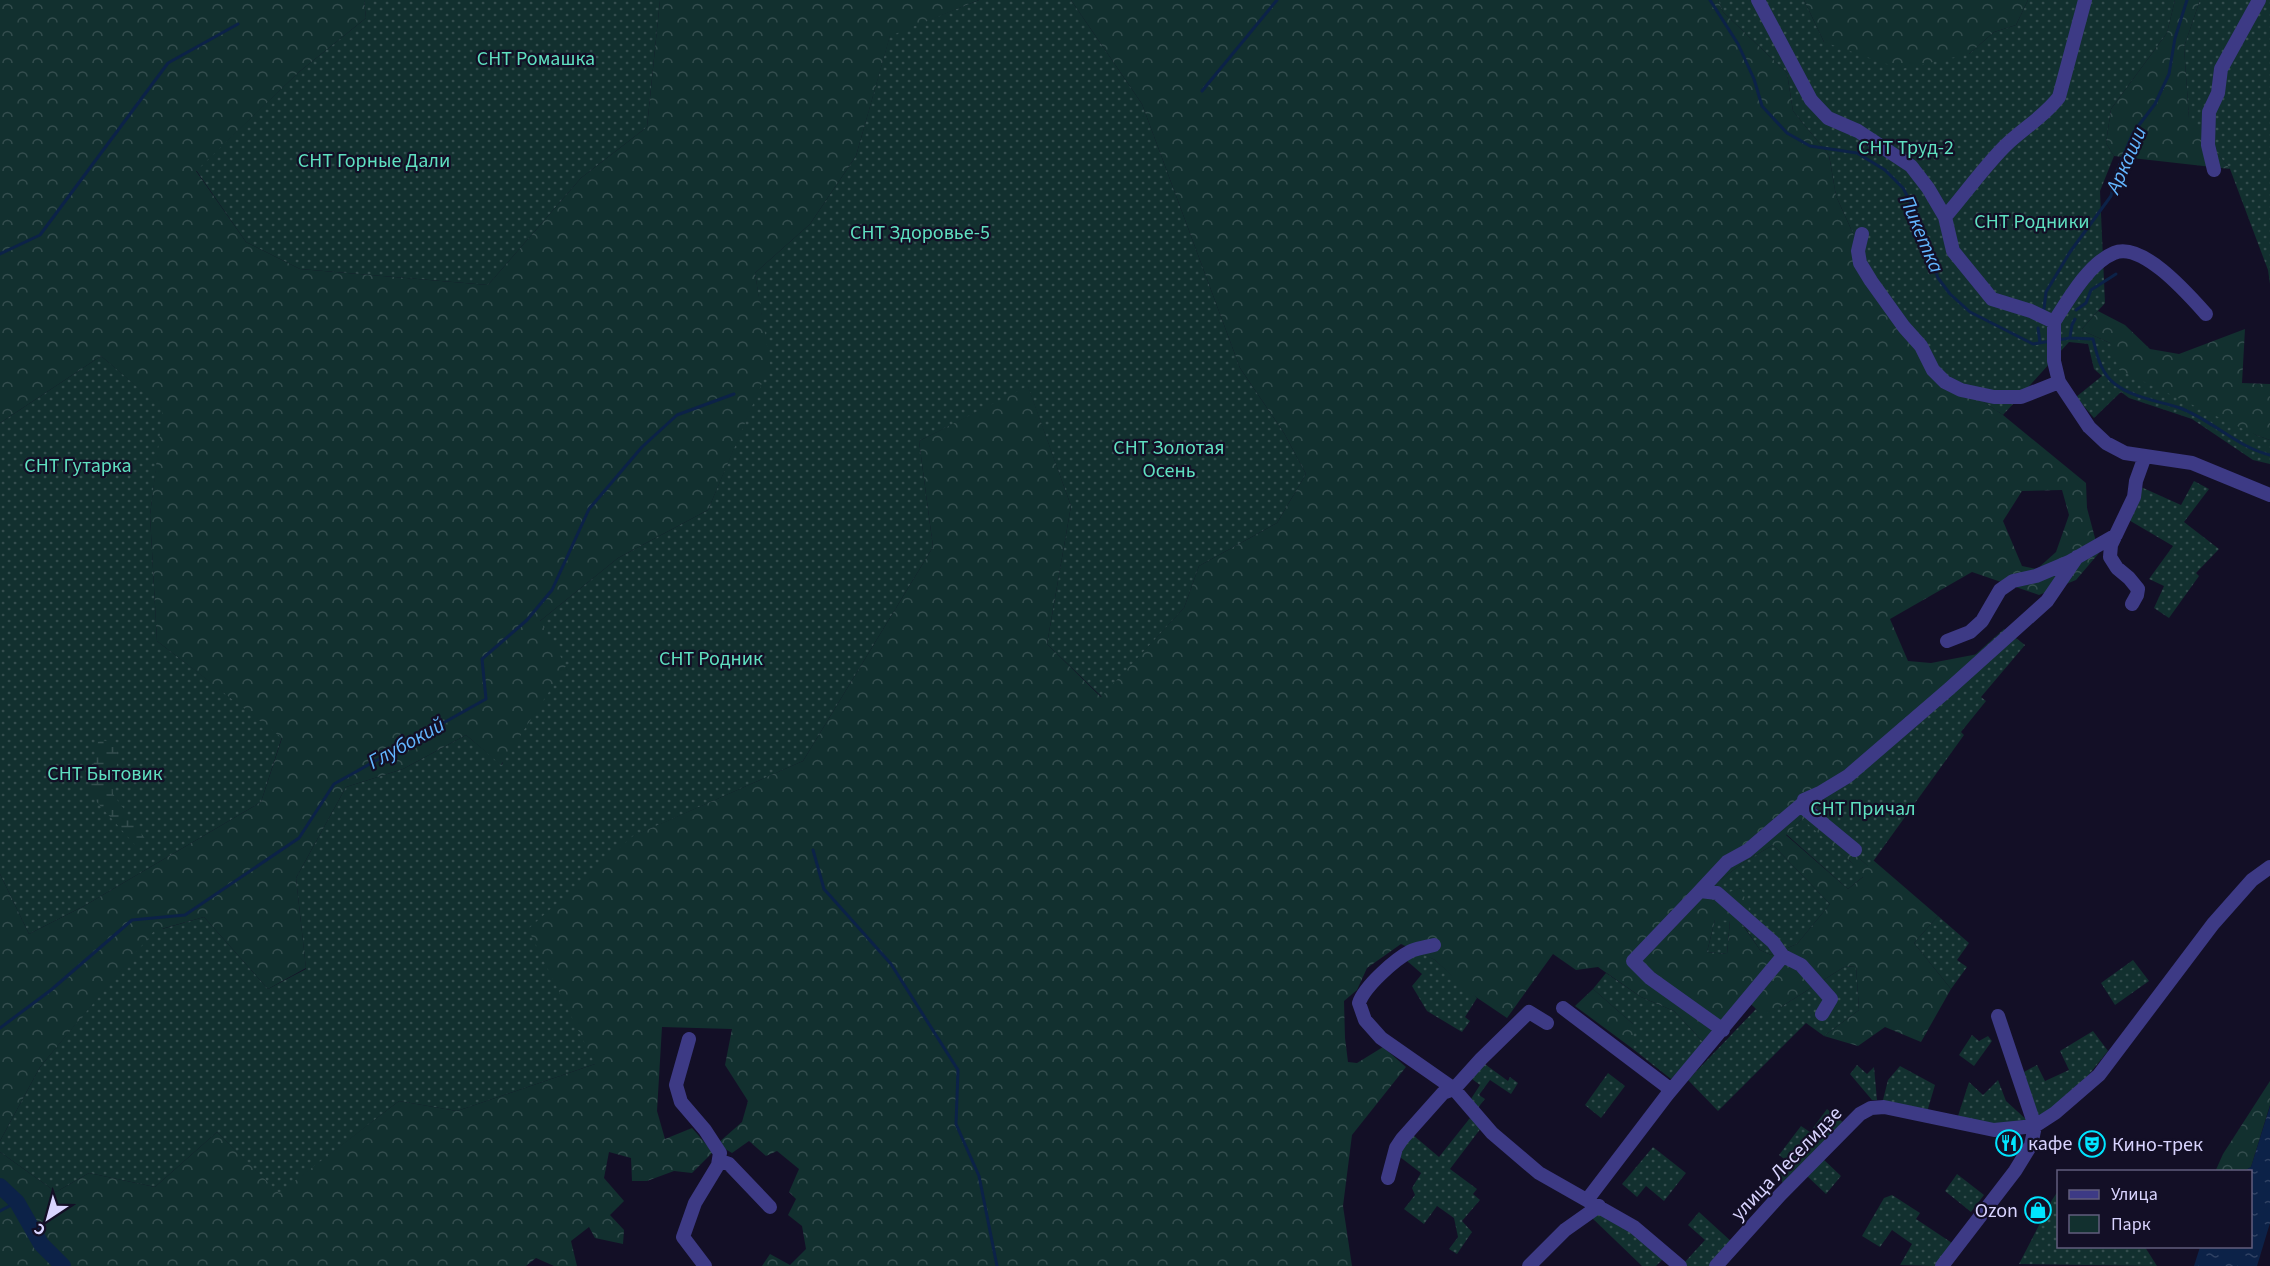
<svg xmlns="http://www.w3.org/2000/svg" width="2270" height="1266" viewBox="0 0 2270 1266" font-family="'Source Sans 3',sans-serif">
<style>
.green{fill:url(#green-dots)}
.forest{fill:url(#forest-crowns);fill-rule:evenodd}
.wetland{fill:url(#wetland-marsh)}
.water{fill:url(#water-ripples)}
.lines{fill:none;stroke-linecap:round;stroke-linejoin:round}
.stream{stroke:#0c2248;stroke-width:3}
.river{stroke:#0c2248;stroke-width:16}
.minor{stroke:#3d3a85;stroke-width:14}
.labels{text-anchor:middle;stroke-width:4.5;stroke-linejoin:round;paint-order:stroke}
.park-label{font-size:20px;fill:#5fe0c0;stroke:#130f26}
.poi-label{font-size:20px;fill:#d9d4ff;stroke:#130f26;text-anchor:start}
.street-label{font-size:20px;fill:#d9d4ff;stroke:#130f26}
.water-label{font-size:21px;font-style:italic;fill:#62b6ff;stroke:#130f26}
</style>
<defs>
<pattern id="green-dots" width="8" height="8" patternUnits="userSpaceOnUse" patternTransform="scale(1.5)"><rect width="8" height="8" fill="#12302f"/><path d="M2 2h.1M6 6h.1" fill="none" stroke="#344d4e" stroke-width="1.8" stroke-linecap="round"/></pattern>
<pattern id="forest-crowns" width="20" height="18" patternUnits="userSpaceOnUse" patternTransform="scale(1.5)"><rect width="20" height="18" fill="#12302f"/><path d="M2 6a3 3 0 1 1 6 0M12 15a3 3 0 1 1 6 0" fill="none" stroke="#344d4e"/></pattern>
<pattern id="wetland-marsh" width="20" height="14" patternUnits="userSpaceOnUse" patternTransform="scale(1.5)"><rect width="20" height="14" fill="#12302f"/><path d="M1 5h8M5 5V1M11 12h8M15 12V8" fill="none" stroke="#344d4e"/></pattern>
<pattern id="water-ripples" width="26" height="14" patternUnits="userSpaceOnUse" patternTransform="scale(1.5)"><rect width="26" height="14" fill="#0c2248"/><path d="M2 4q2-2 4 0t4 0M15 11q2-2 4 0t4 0" fill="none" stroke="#2f4163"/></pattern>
</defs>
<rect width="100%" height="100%" fill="#130f26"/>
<path class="green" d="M 364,0 L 660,0 L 647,127 L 581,178 L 488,285 L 300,269 L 246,242 L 196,170 L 299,72 L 366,18 Z
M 979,0 L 1071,0 L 1142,104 L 1240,368 L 1284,433 L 1306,474 L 1277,523 L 1199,566 L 1184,608 L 1102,697 L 1047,644 L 1071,506 L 1028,387 L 919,441 L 933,547 L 803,761 L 634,836 L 595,1064 L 457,1111 L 399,1101 L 279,1194 L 217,1132 L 155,1187 L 89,1173 L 56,1192 L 0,1152 L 0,1141 L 40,1067 L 152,932 L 0,998 L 544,607 L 473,715 L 338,785 L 162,929 L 204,917 L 268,989 L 306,969 L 296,878 L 346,787 L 403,769 L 466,735 L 502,765 L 540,621 L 618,558 L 708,510 L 769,364 L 755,273 L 810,224 L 856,156 L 890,35 Z
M 1718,0 L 1804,0 L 1824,42 L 1969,54 L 1994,32 L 2016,25 L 2028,0 L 2175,0 L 2167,33 L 2111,109 L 2106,143 L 2114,156 L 2100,191 L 2105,303 L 2081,330 L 2110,343 L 2256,435 L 2270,440 L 2270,464 L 2253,460 L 2192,419 L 2129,398 L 2121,392 L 2094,418 L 2076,397 L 2102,376 L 2094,369 L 2088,344 L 2069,342 L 2003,415 L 1942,373 L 1886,306 L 1836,196 L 1829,155 L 1793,111 L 1787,73 L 1723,12 Z
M 2200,0 L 2270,0 L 2270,284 L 2268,270 L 2230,169 L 2189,119 L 2184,47 Z
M 101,356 L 164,409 L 150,515 L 157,641 L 282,737 L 261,802 L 84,906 L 29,934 L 0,874 L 0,423 Z
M 2194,481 L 2209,489 L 2184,522 L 2219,549 L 2196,573 L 2199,576 L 2169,618 L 2154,608 L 2164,586 L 2149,579 L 2173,546 L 2127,519 L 2141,487 L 2181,505 Z
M 2004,629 L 2025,645 L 1981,697 L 1986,701 L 1961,732 L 1964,735 L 1869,867 L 1799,805 L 1848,768 Z
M 1803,818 L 1850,861 L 1864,876 L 1848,889 L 1786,834 Z
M 1773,845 L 1830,904 L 1797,944 L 1771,955 L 1760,950 L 1742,923 L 1741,888 L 1729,893 L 1715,884 L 1744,862 Z
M 1938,916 L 1969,943 L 1957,960 L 1967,967 L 1951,989 L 1914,943 Z
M 1715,920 L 1730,920 L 1727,954 L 1707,952 Z
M 1419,952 L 1435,960 L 1477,998 L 1465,1017 L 1470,1021 L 1462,1032 L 1427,1011 L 1412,986 L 1422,974 L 1406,960 Z
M 2133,960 L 2149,981 L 2115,1005 L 2101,983 Z
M 1856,966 L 1859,1010 L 1824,1036 L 1806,1023 L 1718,1111 L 1688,1080 L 1756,1009 L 1762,1014 L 1781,1007 L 1844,967 Z
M 1606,973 L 1641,997 L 1674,1011 L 1704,1043 L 1671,1079 L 1633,1049 L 1633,1024 L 1593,989 Z
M 2093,1031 L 2108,1051 L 2082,1083 L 2038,1119 L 2022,1073 L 2037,1065 L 2045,1081 L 2069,1070 L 2060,1051 Z
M 1972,1035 L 1979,1041 L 1988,1036 L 1992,1041 L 1974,1066 L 1959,1055 Z
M 1482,1062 L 1508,1081 L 1510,1077 L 1518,1083 L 1511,1094 L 1490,1080 L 1479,1095 L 1485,1099 L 1476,1110 L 1469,1102 L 1480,1085 L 1468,1076 Z
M 1857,1065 L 1867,1074 L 1874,1067 L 1877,1100 L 1872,1100 L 1850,1074 Z
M 1900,1066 L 1935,1085 L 1927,1112 L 1883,1100 L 1888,1080 Z
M 1608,1073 L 1625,1086 L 1601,1118 L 1585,1105 Z
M 1998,1080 L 2006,1101 L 2028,1121 L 1992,1125 L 1958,1116 L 1969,1082 L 1983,1095 Z
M 1827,1109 L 1845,1124 L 1785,1185 L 1773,1172 L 1784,1159 L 1779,1155 L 1801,1126 L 1810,1132 Z
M 1470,1118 L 1481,1128 L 1450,1169 L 1477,1189 L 1473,1194 L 1480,1200 L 1462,1221 L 1472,1232 L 1457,1254 L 1449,1249 L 1458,1237 L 1454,1218 L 1437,1206 L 1424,1224 L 1404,1209 L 1415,1195 L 1412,1188 L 1421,1173 L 1400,1157 L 1401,1149 L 1413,1135 L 1439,1157 Z
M 1653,1147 L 1686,1173 L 1664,1201 L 1646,1186 L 1637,1197 L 1622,1184 Z
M 1822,1158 L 1841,1176 L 1826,1194 L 1806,1175 Z
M 1957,1174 L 1984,1195 L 1971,1212 L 1945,1191 Z
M 2058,1191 L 2058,1246 L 2145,1247 L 2157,1266 L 2019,1264 L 2052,1200 Z
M 1892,1195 L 1920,1213 L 1916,1219 L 1952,1243 L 1935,1266 L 1900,1265 L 1912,1244 L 1892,1230 L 1880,1247 L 1862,1236 L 1884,1198 Z
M 1598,1210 L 1632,1231 L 1664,1258 L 1656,1266 L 1642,1266 L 1589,1215 Z
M 1699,1212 L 1733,1243 L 1711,1266 L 1687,1266 L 1684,1263 L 1705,1240 L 1688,1225 Z"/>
<path class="forest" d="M 0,0 L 364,0 L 366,18 L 299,72 L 196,171 L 246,242 L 300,269 L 488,285 L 581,178 L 647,127 L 660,0 L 979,0 L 890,36 L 856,156 L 810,224 L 755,273 L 770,364 L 708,510 L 618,558 L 540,621 L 566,666 L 501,765 L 466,735 L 403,769 L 346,787 L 296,878 L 306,968 L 268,989 L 204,917 L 154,931 L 40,1067 L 0,1141 L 0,874 L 29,934 L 84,906 L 261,802 L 282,738 L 157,641 L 150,515 L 163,409 L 101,356 L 0,423 Z
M 1071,0 L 1718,0 L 1723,12 L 1787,73 L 1793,111 L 1829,155 L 1836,196 L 1886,306 L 1942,373 L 2003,415 L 2086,483 L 2087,508 L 2099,553 L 2076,580 L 2039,595 L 1972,572 L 1890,619 L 1908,661 L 1931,663 L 1978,654 L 1848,768 L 1799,805 L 1868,866 L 1873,860 L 1938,916 L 1914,943 L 1951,989 L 1921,1042 L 1885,1027 L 1858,1046 L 1824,1036 L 1859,1010 L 1856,966 L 1844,967 L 1781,1007 L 1762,1015 L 1748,1001 L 1704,1043 L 1674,1011 L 1641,997 L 1598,967 L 1576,970 L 1553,954 L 1507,1018 L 1470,993 L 1435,960 L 1401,944 L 1367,968 L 1357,990 L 1344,1001 L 1345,1038 L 1348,1062 L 1357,1063 L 1383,1047 L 1406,1067 L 1352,1135 L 1343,1206 L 1352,1266 L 762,1266 L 770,1254 L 790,1265 L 806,1249 L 802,1226 L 788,1215 L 796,1199 L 789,1192 L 799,1169 L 777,1151 L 766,1156 L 749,1141 L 732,1153 L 717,1144 L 742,1122 L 748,1101 L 725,1065 L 732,1029 L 662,1027 L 657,1111 L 665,1139 L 692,1128 L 713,1152 L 692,1173 L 674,1171 L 647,1181 L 632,1181 L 631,1158 L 609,1152 L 604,1178 L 624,1201 L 610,1215 L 624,1230 L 623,1244 L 595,1238 L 589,1227 L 571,1241 L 577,1266 L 554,1266 L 536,1258 L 526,1266 L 0,1266 L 0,1152 L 56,1192 L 89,1173 L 155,1187 L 217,1132 L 279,1193 L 399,1101 L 457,1111 L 595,1064 L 528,929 L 633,836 L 803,761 L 933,547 L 919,441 L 1028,386 L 1071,506 L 1047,644 L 1101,697 L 1184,608 L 1199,566 L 1277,523 L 1306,474 L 1284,433 L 1240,368 L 1142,104 ZM 2062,490 L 2069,515 L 2056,552 L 2037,569 L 2022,566 L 2003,521 L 2022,491 ZM 1802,819 L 1850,861 L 1863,877 L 1848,889 L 1786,835 ZM 1773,845 L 1830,904 L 1797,944 L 1771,955 L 1760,950 L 1742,924 L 1749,909 L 1741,888 L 1729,892 L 1715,884 L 1744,862 ZM 1715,920 L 1730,921 L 1727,954 L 1707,952 Z
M 1804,0 L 2028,0 L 2016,25 L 1994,32 L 1969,54 L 1901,69 L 1824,42 Z
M 2175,0 L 2200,0 L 2184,47 L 2189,118 L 2230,169 L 2114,156 L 2106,143 L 2111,109 L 2167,33 Z
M 2098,311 L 2125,325 L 2150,349 L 2179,354 L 2245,329 L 2242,383 L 2270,384 L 2270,440 L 2256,435 L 2119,370 L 2110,343 L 2081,330 Z
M 1593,989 L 1633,1024 L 1633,1049 L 1575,1006 Z
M 2270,1081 L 2270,1105 L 2251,1167 L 2244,1171 L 2215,1172 L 2223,1154 Z"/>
<path class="wetland" d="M 102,740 C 131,745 110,776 113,794 L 146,840 L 142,847 L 136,846 L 88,792 L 98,742 Z"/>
<path class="water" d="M 2270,1106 L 2270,1223 L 2257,1266 L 2194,1266 L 2200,1247 L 2250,1246 L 2250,1172 L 2244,1171 L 2251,1167 Z"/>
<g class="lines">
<path class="stream" d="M 1710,0 L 1738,44 L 1754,79 L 1762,106 L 1787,133 L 1810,146 L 1857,153 L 1885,170 L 1903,188 L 1916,213 L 1938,278 L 1950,294 L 1970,312 L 2033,344 L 2051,341
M 1202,91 L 1277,0
M 0,254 L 40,235 L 168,63 L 238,24
M 2044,309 L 2046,292 L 2070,252 L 2111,196 L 2116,173 L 2133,133 L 2155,104 L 2169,74 L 2175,38 L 2187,0
M 2076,310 L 2086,303 L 2091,290 L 2116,274
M 2038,328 L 2040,343
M 2070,337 L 2072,325 L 2075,319
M 2057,340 L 2070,338 L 2093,339 C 2097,355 2101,374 2115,384 C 2133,398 2159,401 2180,408 C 2212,420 2237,447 2270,455
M 813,850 L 824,889 L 891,964 L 958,1070 L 956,1124 L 979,1176 L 997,1266
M 0,1028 L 51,990 L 132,920 L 185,915 L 299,838 L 334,784 L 486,699 L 482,659 L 527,620 L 552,590 L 589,509 L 642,447 L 677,415 L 734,394
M 0,1211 L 17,1202"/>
<path class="river" d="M 0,1186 L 17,1202 L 41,1244 L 63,1266"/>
<path class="minor" d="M 1758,0 L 1811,100 L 1828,118 L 1858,131 L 1911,166 L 1928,188 L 1945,217
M 2085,0 L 2059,97 C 2044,117 2022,129 2005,146 C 1983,168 1965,194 1945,217 L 1953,251 L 1992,299 L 2031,311 L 2054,322 L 2054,361 L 2059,382 L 2089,427 L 2106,443 L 2125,453 L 2192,463 L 2270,495
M 2214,170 L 2208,145 L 2209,112 L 2218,93 L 2221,69 L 2259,0
M 1862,234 L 1858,251 L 1860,263 L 1871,281 L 1904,327 L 1921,346 L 1933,370 L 1945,382 L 1961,390 L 1994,397 L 2021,397 L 2059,382
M 2054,322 C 2068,300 2089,263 2114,253 C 2142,241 2188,294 2206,314
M 2132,604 L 2137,595 L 2138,589 L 2129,578 L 2117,568 L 2110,557 L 2111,545 L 2134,497 L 2136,481 L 2145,456
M 1947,641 L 1970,632 L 1982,621 L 2000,590 L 2013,581 L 2036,576 L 2069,562 L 2116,535
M 1855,850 L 1804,808 L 1804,800 L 1820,793 L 1848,776 L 1949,689 L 2047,601 L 2077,557
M 1700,891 L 1727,862 L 1747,851 L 1802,804
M 1434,945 C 1426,947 1419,948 1411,951 C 1395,959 1364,987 1359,1003 L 1365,1020 L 1381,1038 L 1454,1089
M 1783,956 L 1801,965 L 1831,999 L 1822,1014
M 1563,1008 L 1670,1089 L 1667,1095 L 1587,1200
M 1547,1023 L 1529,1012 L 1481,1059 L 1454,1089 L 1492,1133 L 1539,1173 L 1634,1227 L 1680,1266
M 689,1039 L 676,1085 L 681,1102 L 705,1130 L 720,1153 L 718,1165
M 1667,1095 L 1783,956 L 1773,942 L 1717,893 L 1700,891 L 1633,961 L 1650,978 L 1723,1030
M 1388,1178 L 1396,1148 L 1402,1139 L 1443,1093 L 1454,1089
M 705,1266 L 683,1237 L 695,1203 L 718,1165 L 723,1162 L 729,1164 L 770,1207
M 1529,1266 L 1565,1230 L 1599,1206
M 1716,1266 L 1780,1195 L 1860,1114 L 1871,1108 L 1884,1107 L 1994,1130 L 2035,1126 L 2055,1113 L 2099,1075 L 2213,924 L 2252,880 L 2270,867
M 1942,1266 L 2015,1171 L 2031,1145 L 2035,1126 L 1998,1016"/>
</g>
<defs>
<g id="restaurant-ring" transform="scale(1.35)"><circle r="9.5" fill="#130f26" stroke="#00e5ff" stroke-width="1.5"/><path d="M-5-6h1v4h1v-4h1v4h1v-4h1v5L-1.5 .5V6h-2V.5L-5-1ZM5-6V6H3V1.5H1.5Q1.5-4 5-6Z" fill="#00e5ff"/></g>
<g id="theatre-ring" transform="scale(1.35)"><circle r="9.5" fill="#130f26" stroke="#00e5ff" stroke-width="1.5"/><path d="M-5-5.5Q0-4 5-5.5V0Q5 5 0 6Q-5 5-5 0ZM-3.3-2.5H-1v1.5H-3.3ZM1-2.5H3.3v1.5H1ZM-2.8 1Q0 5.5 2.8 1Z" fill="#00e5ff"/></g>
<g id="shop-ring" transform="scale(1.35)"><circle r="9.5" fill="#130f26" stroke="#00e5ff" stroke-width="1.5"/><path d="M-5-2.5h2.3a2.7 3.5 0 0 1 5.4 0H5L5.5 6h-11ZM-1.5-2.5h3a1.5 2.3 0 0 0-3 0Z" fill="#00e5ff"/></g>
</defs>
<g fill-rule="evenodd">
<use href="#restaurant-ring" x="2009" y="1143"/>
<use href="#theatre-ring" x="2092" y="1144"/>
<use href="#shop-ring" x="2038" y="1210"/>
</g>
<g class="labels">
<g class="park-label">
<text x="536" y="65">СНТ Ромашка</text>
<text x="1906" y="154">СНТ Труд-2</text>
<text x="374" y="167">СНТ Горные Дали</text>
<text x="2032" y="228">СНТ Родники</text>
<text x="920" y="239">СНТ Здоровье-5</text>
<text x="1169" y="454">СНТ Золотая<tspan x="1169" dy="23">Осень</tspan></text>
<text x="78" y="472">СНТ Гутарка</text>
<text x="711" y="665">СНТ Родник</text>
<text x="105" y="780">СНТ Бытовик</text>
<text x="1863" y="815">СНТ Причал</text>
</g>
<g class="poi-label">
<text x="2028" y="1150">кафе</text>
<text x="2112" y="1151">Кино-трек</text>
<text x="2018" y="1217" text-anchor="end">Ozon</text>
</g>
<g class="street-label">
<text transform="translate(1786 1163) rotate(-46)" y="7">улица Леселидзе</text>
</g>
<g class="water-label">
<text transform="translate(2126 160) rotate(-66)" y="7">Аркаши</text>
<text transform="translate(1922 234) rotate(67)" y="7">Пикетка</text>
<text transform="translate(406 743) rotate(-29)" y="7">Глубокий</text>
</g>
</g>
<rect x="2057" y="1170" width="195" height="78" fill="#130f26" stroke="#625e7d" stroke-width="1.5"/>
<rect x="2069" y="1190" width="30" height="9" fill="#3d3a85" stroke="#625e7d" stroke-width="1.5"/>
<text x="2111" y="1200" font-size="18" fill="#d9d4ff">Улица</text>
<rect x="2069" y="1215" width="30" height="18" fill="#12302f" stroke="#625e7d" stroke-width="1.5"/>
<text x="2111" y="1230" font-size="18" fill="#d9d4ff">Парк</text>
<g transform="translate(48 1218) rotate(216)" stroke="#130f26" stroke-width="4.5" paint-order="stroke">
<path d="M0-4.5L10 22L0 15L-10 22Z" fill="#d9d4ff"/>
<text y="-9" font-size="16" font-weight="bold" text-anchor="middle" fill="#d9d4ff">С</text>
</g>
</svg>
